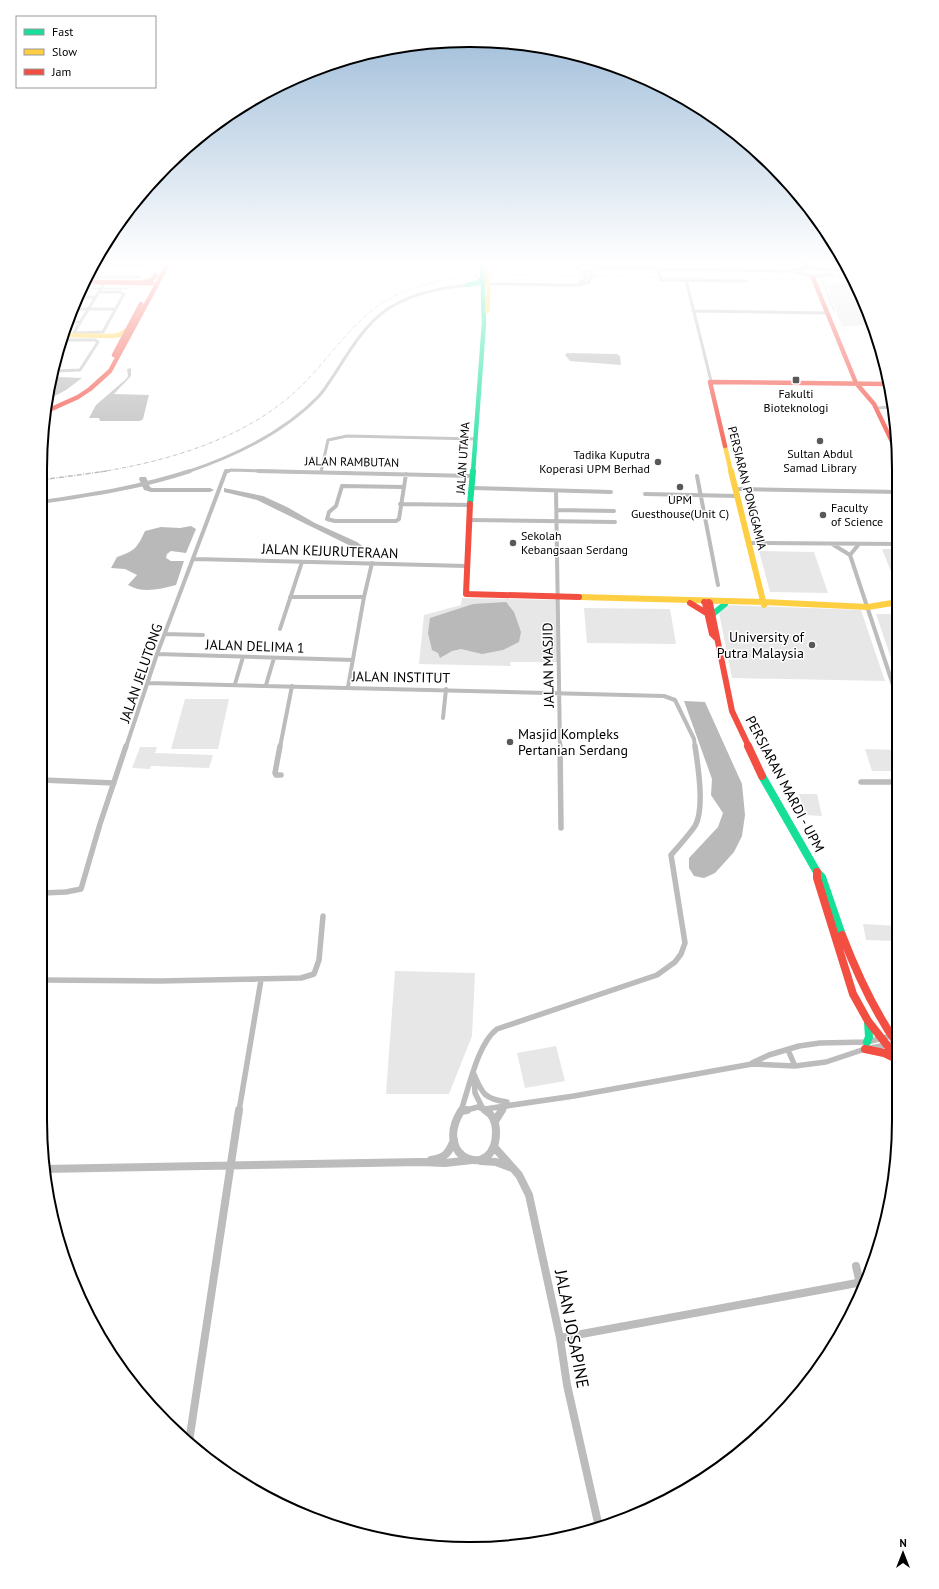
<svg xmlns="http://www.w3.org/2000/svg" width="939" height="1589" viewBox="0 0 939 1589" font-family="'PT Sans',sans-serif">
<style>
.green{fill:#e7e7e7}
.water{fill:#b9b9b9}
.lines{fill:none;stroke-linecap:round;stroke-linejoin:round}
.stream{stroke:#b9b9b9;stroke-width:1}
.river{fill:#b9b9b9;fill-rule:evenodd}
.street-far3{stroke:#bcbcbc;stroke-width:3}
.street-far2{stroke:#bcbcbc;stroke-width:4}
.street-far1{stroke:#bcbcbc;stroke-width:5.5}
.street{stroke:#bcbcbc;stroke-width:8}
.fast-far2{stroke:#16e098;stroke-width:4.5}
.fast-far1{stroke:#16e098;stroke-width:6}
.fast{stroke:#16e098;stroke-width:8}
.slow-far1{stroke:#ffcf43;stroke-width:4.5}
.slow{stroke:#ffcf43;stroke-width:6}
.jam-far2{stroke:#f24e42;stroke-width:4.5}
.jam-far1{stroke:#f24e42;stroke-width:6}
.jam{stroke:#f24e42;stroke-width:8}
.rail-far1{stroke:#bcbcbc;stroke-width:1;stroke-dasharray:4 1.5 0.5 1.5;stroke-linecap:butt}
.rail{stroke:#bcbcbc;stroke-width:1.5;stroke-dasharray:5 1.5 1 1.5;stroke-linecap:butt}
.poi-dot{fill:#595959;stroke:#fff;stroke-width:1.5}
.labels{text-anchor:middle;stroke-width:3;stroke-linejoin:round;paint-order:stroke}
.far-poi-label{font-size:12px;fill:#000;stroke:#fff}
.far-street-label{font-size:12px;fill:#000;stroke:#fff}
.street-label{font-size:14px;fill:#000;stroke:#fff}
.poi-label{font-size:14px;fill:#000;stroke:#fff;text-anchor:end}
.near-street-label{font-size:17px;fill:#000;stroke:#fff}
.rim{fill:none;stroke:#000;stroke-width:2}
</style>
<rect width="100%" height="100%" fill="#fff"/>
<path class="green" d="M 854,282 L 873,324 L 842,327 L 826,284 Z
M 882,549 L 898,549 L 898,582 L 895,582 Z
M 759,551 L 814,552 L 828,593 L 770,592 Z
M 462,598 L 556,600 L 558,662 L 510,662 L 511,666 L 419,664 L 424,615 L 461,605 Z
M 727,605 L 861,610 L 885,681 L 732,678 L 719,613 Z
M 584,608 L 670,609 L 676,644 L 587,643 Z
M 876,614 L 898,614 L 898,664 L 893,664 Z
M 185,699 L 229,699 L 218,749 L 171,749 Z
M 140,747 L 157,747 L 155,753 L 213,755 L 209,768 L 151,766 L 150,769 L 132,768 Z
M 865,749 L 898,750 L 898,771 L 872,771 Z
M 799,794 L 817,794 L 822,816 L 805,815 Z
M 863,924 L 898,926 L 898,941 L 866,940 Z
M 395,971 L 475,973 L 472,1036 L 449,1094 L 386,1094 Z
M 556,1046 L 565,1081 L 525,1088 L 517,1053 Z"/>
<path class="water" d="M 567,353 L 617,354 L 620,356 L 621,365 L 570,361 L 565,355 Z
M 131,368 L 131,376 L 114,394 L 149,395 L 143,419 L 140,421 L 100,421 L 99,418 L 89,418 L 96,405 L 126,379 L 128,376 L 127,369 Z
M 59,377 L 82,378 L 66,390 L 49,399 L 53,380 Z
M 191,526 L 196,529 L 186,553 L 171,551 L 167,554 L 166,558 L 171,561 L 184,561 L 176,585 C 160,589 143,594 128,585 L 137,575 L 125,569 L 111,568 L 117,557 C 135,551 137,548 145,531 L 161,527 L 180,528 Z
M 506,602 L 514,612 L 521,632 L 519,642 L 503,650 L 482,654 L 461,649 L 452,651 L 440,658 L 438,653 L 432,650 L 428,633 L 430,618 L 473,604 Z
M 684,701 L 705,702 L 742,784 L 745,815 L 742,836 L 734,852 L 715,873 L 704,878 L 694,876 L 689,868 L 689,858 L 718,827 L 723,813 L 711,795 L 712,779 Z"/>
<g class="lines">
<path class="stream" d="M 813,262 L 813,264
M 822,280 L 834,311
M 84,288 L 128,289"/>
<path class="river" d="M 140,477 L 146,477 L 150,487 L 152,488 L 210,488 L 214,490 L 210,492 L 151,492 L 144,490 L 139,479 Z
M 224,488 L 263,496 L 287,507 L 315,523 L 357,542 L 369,551 L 365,553 L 257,500 L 224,492 Z"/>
<path class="street-far3" d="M 95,266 L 145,266 L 148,262
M 619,268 L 604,268 L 585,272 L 578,268 L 579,266 L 588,265 L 665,269 L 785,271 L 808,268 L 849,271
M 658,269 L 661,280 L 746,281
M 795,273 L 812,276 L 832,274
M 90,277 L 139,277
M 686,280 L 711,381
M 579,283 L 586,279 L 586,272
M 80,297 L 96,297
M 74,309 L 115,309
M 693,311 L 827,313
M 68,322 L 81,322
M 74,333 L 103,332 L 124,294 L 120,292 L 99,292
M 73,334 L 105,282
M 59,352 L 67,339
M 55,371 L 80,370 L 98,342 L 95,340 L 61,340
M 876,408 L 891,407
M 187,472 C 235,456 283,433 318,397 C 324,391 329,382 334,375 C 352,347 369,316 400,302 C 455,276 521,286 580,285 L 589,282 L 592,272
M 226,472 L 231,470 L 298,472
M 321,472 L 328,440 L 347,436 L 476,439"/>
<path class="street-far2" d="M 258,471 L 472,476
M 697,476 L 718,585
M 403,487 L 342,486 L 336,506 L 329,512 L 327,519 L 335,521 L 396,521 L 399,519 L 406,474
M 472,488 L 611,492
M 736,489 L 898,492
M 556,491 L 560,747
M 645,494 L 737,496
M 41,502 C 91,495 142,487 190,471
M 400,504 L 470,505
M 557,510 L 614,511
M 469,520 L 615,522
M 749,543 L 898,544
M 832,544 L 850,555 L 898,700
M 850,555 L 859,544
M 194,559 L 466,566
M 290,597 L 364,597
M 280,629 L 302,562
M 165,634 L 203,635
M 157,654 L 353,660
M 148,683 L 664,696 L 675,700 L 694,739 L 695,747
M 235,684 L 243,657
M 266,685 L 274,658
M 348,687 L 364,597 L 372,563
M 443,718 L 446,689
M 126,747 L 157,654 L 226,471 L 228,471
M 280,747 L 292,686"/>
<path class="street-far1" d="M 280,746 L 275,773 L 276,775 L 281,775
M 560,746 L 561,828
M 42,780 L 114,783
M 861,782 L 898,782
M 43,893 L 66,892 L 81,889 L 100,824 L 126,746
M 43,980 L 160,981 L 301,978 L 314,974 L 319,960 L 323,916
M 788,1050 L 795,1066
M 752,1063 L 769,1055 L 799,1046 L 820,1043 L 867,1042 L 891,1036
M 474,1074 C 482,1094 485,1099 507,1102
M 474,1079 L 475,1093 L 482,1107
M 485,1109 L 574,1096 L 752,1064 L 795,1066 L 826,1062 L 865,1049 L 897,1043
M 239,1111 L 261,980
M 461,1111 C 469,1087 478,1043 497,1029 L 657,975 L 675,962 L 681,954 L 685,943 L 671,855 C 679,846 688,836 695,826 C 705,809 698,766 695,746
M 463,1111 L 478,1107 L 487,1111
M 501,1111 L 507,1105"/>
<path class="street" d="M 467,1110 L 461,1111 C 431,1160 497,1182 496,1131 C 496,1122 492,1114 485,1110
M 461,1111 L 462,1110
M 495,1121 L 502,1110
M 495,1148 L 519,1175 L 529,1195 L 560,1338 L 567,1385 L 599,1527
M 431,1160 C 445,1158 449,1153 454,1140
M 481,1161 L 496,1162 L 512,1168
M 44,1169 L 421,1162 L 445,1163 L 472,1160
M 560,1338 L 857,1283 L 859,1279 L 856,1266
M 189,1442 L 239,1110"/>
<path class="fast-far2" d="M 467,285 L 476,283 L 483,278
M 473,472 L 484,323 L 482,262"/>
<path class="fast-far1" d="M 470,504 L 473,471
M 713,614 L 725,604"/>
<path class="fast" d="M 762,776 L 817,872 L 822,877 L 842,935
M 867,1042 L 869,1037 L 868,1022"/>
<path class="slow-far1" d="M 485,268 L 489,290 L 487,311
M 62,335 L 112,336 L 119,335 L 127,330
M 725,446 L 731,472"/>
<path class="slow" d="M 731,471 L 764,605
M 579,597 L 764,602 L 868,607 L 898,602"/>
<path class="jam-far2" d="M 802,268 L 806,265 L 806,262
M 813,278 L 856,383 L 874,404 L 898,454
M 87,282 L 152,283
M 143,282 L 150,281 L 156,275
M 114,355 L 141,304
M 47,411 L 78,397 L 90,389 L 110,371 L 169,262
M 725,446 L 710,382 L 887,384"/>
<path class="jam-far1" d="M 470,504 L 466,594 L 579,597
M 704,602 L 710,603 L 732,711 L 749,747
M 709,602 L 705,603 L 712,634 L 716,638
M 690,603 L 708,614"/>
<path class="jam" d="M 748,746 L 762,776
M 817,872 L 817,878 L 853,994 L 868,1021 L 898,1059
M 842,935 C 857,974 874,1011 898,1045
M 865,1049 L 884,1053 L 896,1059"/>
<path class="rail-far1" d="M 762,279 L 808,279 L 850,274
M 100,472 C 168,461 244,439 296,391 C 330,360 353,316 396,295 C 452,269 520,275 581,276 C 622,277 663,277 704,278"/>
<path class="rail" d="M 41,480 L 107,471"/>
</g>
<linearGradient id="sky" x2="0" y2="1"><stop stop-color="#95b6d5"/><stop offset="0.54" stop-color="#fff"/><stop offset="1" stop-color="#fff" stop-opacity="0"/></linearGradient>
<rect width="939" height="485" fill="url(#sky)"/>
<g class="poi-dot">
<rect x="792" y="376" width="8" height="8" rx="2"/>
<circle cx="820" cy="441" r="4"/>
<circle cx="658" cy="462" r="4"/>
<circle cx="680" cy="487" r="4"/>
<circle cx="823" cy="515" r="4"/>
<circle cx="513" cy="543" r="4"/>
<circle cx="812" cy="645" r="4"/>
<circle cx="510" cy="742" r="4"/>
</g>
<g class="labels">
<g class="far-poi-label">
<text x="796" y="398">Fakulti<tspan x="796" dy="14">Bioteknologi</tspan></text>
<text x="820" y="458">Sultan Abdul<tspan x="820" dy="14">Samad Library</tspan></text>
<text x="650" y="459" text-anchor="end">Tadika Kuputra<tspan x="650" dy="14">Koperasi UPM Berhad</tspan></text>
<text x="680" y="504">UPM<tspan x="680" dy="14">Guesthouse(Unit C)</tspan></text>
<text x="831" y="512" text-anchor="start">Faculty<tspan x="831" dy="14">of Science</tspan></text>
<text x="521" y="540" text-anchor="start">Sekolah<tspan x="521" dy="14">Kebangsaan Serdang</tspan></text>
</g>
<g class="far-street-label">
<text transform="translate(463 458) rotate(-86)" y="4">JALAN UTAMA</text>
<text transform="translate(352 462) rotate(1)" y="4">JALAN RAMBUTAN</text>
<text transform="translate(747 488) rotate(76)" y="4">PERSIARAN PONGGAMIA</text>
</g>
<g class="street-label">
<text transform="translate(330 551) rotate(2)" y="5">JALAN KEJURUTERAAN</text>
<text transform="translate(255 646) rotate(2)" y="5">JALAN DELIMA 1</text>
<text transform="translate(548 665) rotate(-91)" y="5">JALAN MASJID</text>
<text transform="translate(141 673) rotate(-71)" y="5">JALAN JELUTONG</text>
<text transform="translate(401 677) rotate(1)" y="5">JALAN INSTITUT</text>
<text transform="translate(785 784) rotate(62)" y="5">PERSIARAN MARDI - UPM</text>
</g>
<g class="poi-label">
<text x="804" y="642">University of<tspan x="804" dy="16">Putra Malaysia</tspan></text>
<text x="518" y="739" text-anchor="start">Masjid Kompleks<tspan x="518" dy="16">Pertanian Serdang</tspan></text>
</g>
<g class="near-street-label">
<text transform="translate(572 1329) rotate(79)" y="6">JALAN JOSAPINE</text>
</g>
</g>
<path d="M0 0H939V1589H0ZM469 47H470A422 422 0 0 1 892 469V1120A422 422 0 0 1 470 1542H469A422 422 0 0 1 47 1120V469A422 422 0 0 1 469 47Z" fill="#fff" fill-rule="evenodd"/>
<path class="rim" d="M469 47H470A422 422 0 0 1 892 469V1120A422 422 0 0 1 470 1542H469A422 422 0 0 1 47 1120V469A422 422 0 0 1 469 47Z"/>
<rect x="16" y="16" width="140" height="72" fill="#ffffff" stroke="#999999"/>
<rect x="24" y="29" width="20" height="6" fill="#16e098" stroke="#999999"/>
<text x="52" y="36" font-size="12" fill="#000000">Fast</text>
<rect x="24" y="49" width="20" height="6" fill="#ffcf43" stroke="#999999"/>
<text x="52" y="56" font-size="12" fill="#000000">Slow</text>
<rect x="24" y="69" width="20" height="6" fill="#f24e42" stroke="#999999"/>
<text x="52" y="76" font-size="12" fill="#000000">Jam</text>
<g transform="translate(903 1553)" stroke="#ffffff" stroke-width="3" paint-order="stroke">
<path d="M0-3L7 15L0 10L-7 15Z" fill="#000000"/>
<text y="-6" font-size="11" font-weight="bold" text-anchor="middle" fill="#000000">N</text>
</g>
</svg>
